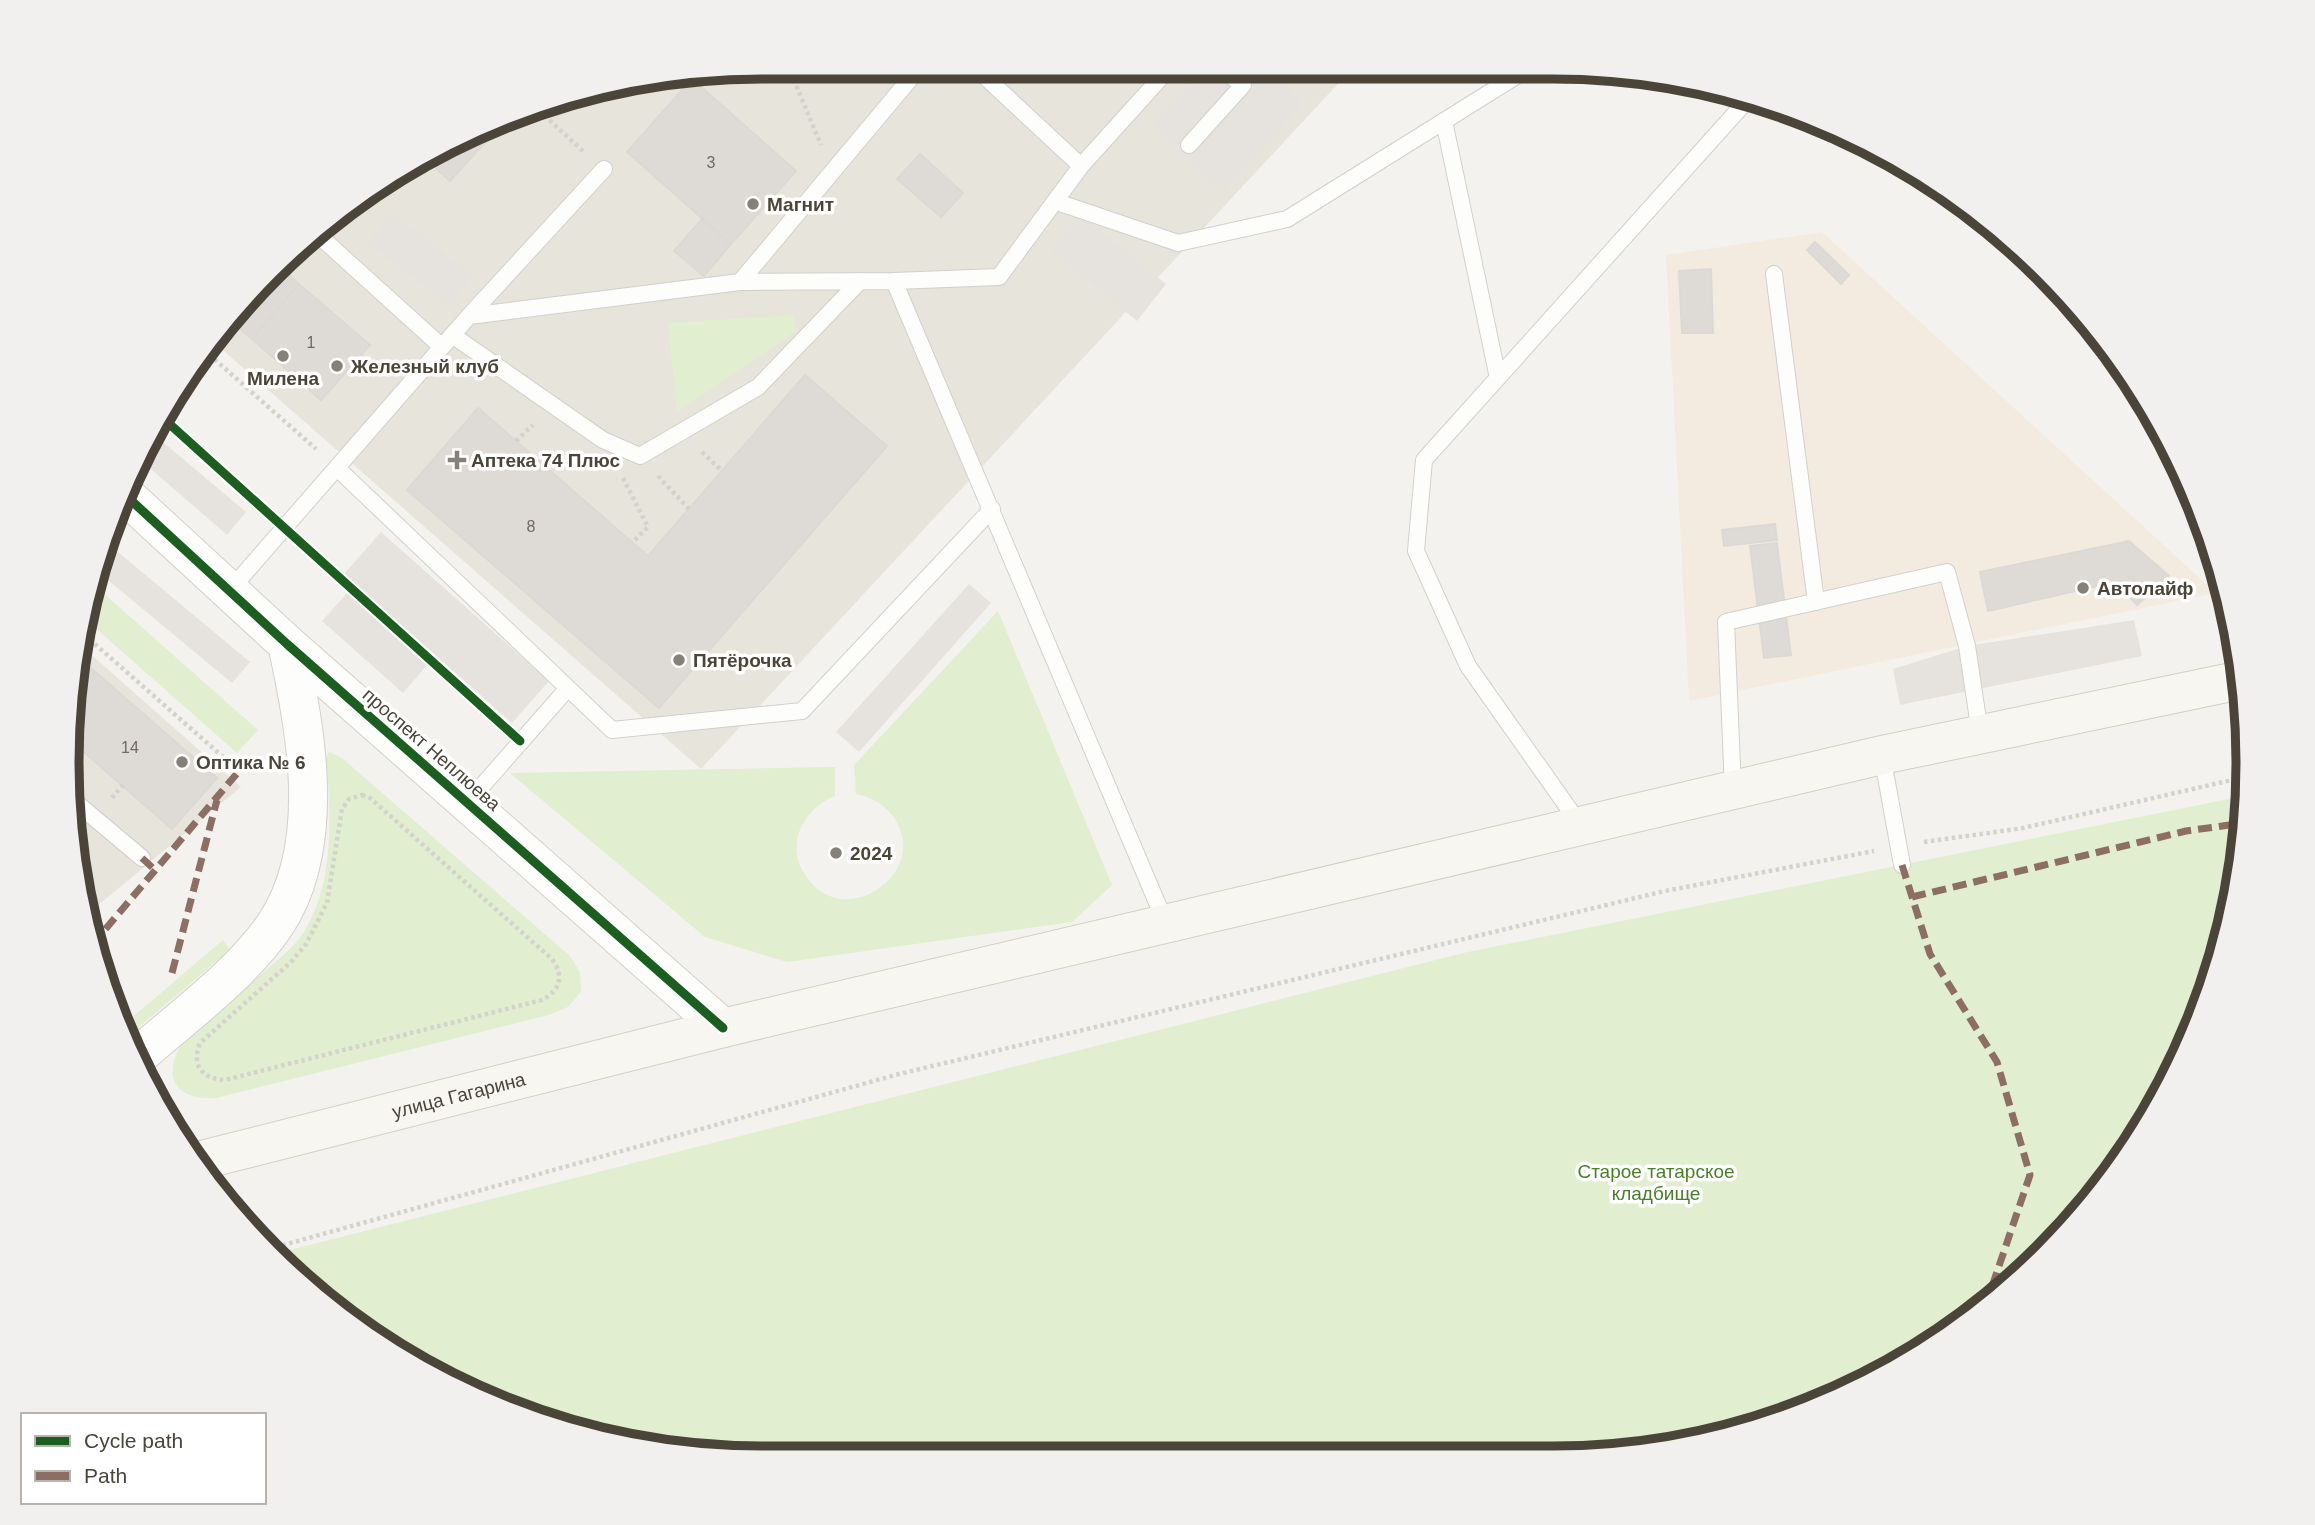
<svg xmlns="http://www.w3.org/2000/svg" width="2315" height="1525" viewBox="0 0 2315 1525" font-family="Helvetica,sans-serif">
<style>
.residential{fill:#e7e4dc}
.commercial{fill:#f3ebdf}
.green{fill:#e1eecf}
.parking{fill:#e6e3df}
.building{fill:#dedbd6;stroke:#dcd9d4;stroke-width:2}
.lines{fill:none;stroke-linecap:round;stroke-linejoin:round}
.service-casing{stroke:#d2d0cb;stroke-width:18}
.tertiary-casing{stroke:#d2d0cb;stroke-width:40}
.secondary-casing{stroke:#d3cfc5;stroke-width:40}
.path{stroke:#d3d2cc;stroke-width:4.5;stroke-dasharray:3.5 3.5;stroke-linecap:butt}
.service{stroke:#fdfdfc;stroke-width:16}
.tertiary{stroke:#fdfdfc;stroke-width:38}
.secondary{stroke:#f7f6f1;stroke-width:38}
.quiet{stroke:#8d6e63;stroke-width:7;stroke-dasharray:14 7;stroke-linecap:butt}
.cycleway-casing{stroke:#fff;stroke-width:13}
.cycleway{stroke:#1b5e20;stroke-width:9}
.poi-dot{fill:#868178;stroke:#fff;stroke-width:2.5}
.labels{text-anchor:middle;stroke-width:7;stroke-linejoin:round;paint-order:stroke}
.number-label{font-size:16px;fill:#706a61}
.poi-label{font-size:19px;font-weight:bold;fill:#4b4439;stroke:#fff;text-anchor:start}
.street-label{font-size:19px;fill:#4b4439;stroke:#fff}
.park-label{font-size:19px;fill:#4a7f2a;stroke:#fff}
.rim{fill:none;stroke:#4b4439;stroke-width:9}
</style>
<rect width="100%" height="100%" fill="#f4f2ee"/>
<path class="residential" d="M 671,73 L 1348,73 L 701,769 L 210,339 L 271,270 L 375,184 L 539,103 Z
M 78,643 L 241,787 L 85,916 L 80,899 L 68,717 Z"/>
<path class="commercial" d="M 1822,232 L 2216,593 L 1689,701 L 1666,255 Z"/>
<path class="green" d="M 793,315 L 796,331 L 677,412 L 668,323 Z
M 93,584 L 258,730 L 237,753 L 83,617 Z
M 998,611 L 1112,885 L 1072,922 L 787,962 L 705,937 L 510,773 L 835,767 L 835,796 C 805,808 785,842 804,873 C 841,936 935,872 892,815 C 882,803 870,797 856,794 L 854,765 Z
M 329,752 L 342,758 L 570,956 L 580,972 L 581,992 L 568,1007 L 549,1015 L 216,1098 C 178,1101 161,1079 181,1045 C 206,1022 232,1000 258,977 C 274,963 292,950 304,932 C 335,882 331,814 326,758 Z
M 2244,796 L 2242,854 L 2211,987 L 2155,1111 L 2076,1222 L 1976,1315 L 1860,1387 L 1732,1435 L 1598,1457 L 671,1452 L 582,1435 L 455,1387 L 303,1286 L 274,1254 L 1463,953 Z
M 223,940 L 230,950 L 127,1037 L 122,1026 Z"/>
<path class="parking" d="M 1201,73 L 1271,73 L 1304,103 L 1223,192 L 1152,126 Z
M 391,212 L 473,275 L 450,306 L 367,243 Z
M 1081,215 L 1166,284 L 1137,321 L 1051,251 Z
M 163,442 L 246,512 L 227,535 L 144,463 Z
M 381,532 L 549,681 L 512,723 L 344,574 Z
M 106,542 L 250,662 L 232,683 L 97,571 Z
M 969,584 L 991,603 L 859,752 L 836,732 Z
M 348,592 L 429,663 L 403,693 L 322,621 Z
M 2134,620 L 2142,656 L 1900,705 L 1893,669 L 1967,646 Z"/>
<path class="building" d="M 692,79 L 796,171 L 731,244 L 627,152 Z
M 490,127 L 495,131 L 450,181 L 426,159 Z
M 920,154 L 963,193 L 941,217 L 897,179 Z
M 702,219 L 731,244 L 704,276 L 674,251 Z
M 1815,242 L 1849,275 L 1841,284 L 1807,250 Z
M 277,265 L 299,284 L 252,339 L 228,319 Z
M 1711,269 L 1713,333 L 1682,333 L 1679,271 Z
M 299,284 L 370,345 L 321,400 L 252,339 Z
M 805,375 L 887,446 L 659,708 L 407,490 L 478,408 L 648,556 Z
M 1775,524 L 1777,540 L 1724,546 L 1722,530 Z
M 2129,541 L 2169,576 L 2137,605 L 2115,582 L 1988,611 L 1980,572 Z
M 1777,543 L 1791,655 L 1764,658 L 1750,546 Z
M 76,655 L 217,778 L 172,829 L 70,740 L 68,717 Z"/>
<g class="lines">
<g class="service-casing">
<path id="service" d="M 1444,121 L 1498,378
M 1189,145 L 1243,85 L 1227,73
M 1081,166 L 1165,73
M 1057,202 L 1178,243 L 1287,219 L 1521,73
M 316,233 L 442,347
M 1774,274 L 1816,602
M 894,281 L 999,277 L 1081,166 L 981,73
M 740,282 L 915,73
M 469,316 L 604,169
M 452,335 L 603,440 L 640,456 L 758,387 L 860,281
M 337,468 L 612,730 L 802,711 L 992,509
M 230,590 L 469,316 L 740,282 L 894,281 L 1166,924
M 1882,755 L 1902,865
M 1733,790 L 1726,622 L 1947,572 L 1967,646 L 1980,733
M 73,800 L 142,858
M 467,803 L 568,688
M 1581,826 L 1468,666 L 1416,551 L 1424,460 L 1750,97"/>
</g>
<g class="tertiary-casing">
<path id="tertiary" d="M 122,492 L 287,644 L 723,1028
M 136,1058 C 182,1017 240,976 275,925 C 328,846 306,729 287,644"/>
</g>
<g class="secondary-casing">
<g id="secondary">
<path id="s1" d="M 194,1162 L 723,1028 L 1882,755 L 2241,680"/>
</g>
</g>
<path class="path" d="M 791,73 L 821,145
M 534,106 L 585,153
M 204,350 L 316,449
M 516,441 L 533,425
M 702,452 L 722,471
M 658,476 L 689,509
M 623,478 L 648,527 L 633,542
M 79,630 L 239,771
M 70,742 L 71,741
M 362,795 L 370,798 L 552,959 C 564,976 561,990 542,1000 L 225,1080 C 202,1079 191,1065 200,1043 L 291,962 L 306,944 L 327,903 L 342,809 L 349,799 Z
M 112,798 L 123,785
M 1924,842 L 2023,828 L 2245,777
M 269,1249 L 899,1074 L 1665,891 L 1874,851"/>
<use href="#service" class="service"/>
<use href="#tertiary" class="tertiary"/>
<use href="#secondary" class="secondary"/>
<path class="quiet" d="M 142,858 L 155,870
M 1902,865 L 1930,954 L 1997,1062 L 2030,1175 L 1985,1307
M 1912,897 L 2186,831 L 2244,823
M 92,945 L 239,771
M 172,973 L 217,800"/>
<g class="cycleway-casing">
<path id="cycleway" d="M 164,419 L 520,741
M 122,492 L 287,644 L 723,1028"/>
</g>
<use href="#cycleway" class="cycleway"/>
</g>
<g class="poi-dot">
<circle cx="753" cy="204" r="7"/>
<circle cx="283" cy="356" r="7"/>
<circle cx="337" cy="366" r="7"/>
<path d="M453.5 449.5h7v7h7v7h-7v7h-7v-7h-7v-7h7z"/>
<circle cx="2083" cy="588" r="7"/>
<circle cx="679" cy="660" r="7"/>
<circle cx="182" cy="762" r="7"/>
<circle cx="836" cy="853" r="7"/>
</g>
<g class="labels">
<g class="number-label">
<text x="711" y="168">3</text>
<text x="311" y="348">1</text>
<text x="531" y="532">8</text>
<text x="130" y="753">14</text>
</g>
<g class="poi-label">
<text x="767" y="211">Магнит</text>
<text x="351" y="373">Железный клуб</text>
<text x="283" y="385" text-anchor="middle">Милена</text>
<text x="471" y="467">Аптека 74 Плюс</text>
<text x="2097" y="595">Автолайф</text>
<text x="693" y="667">Пятёрочка</text>
<text x="196" y="769">Оптика № 6</text>
<text x="850" y="860">2024</text>
</g>
<g class="street-label">
<text transform="translate(432 749) rotate(41)" y="7">проспект Неплюева</text>
<text dy="7" stroke="none"><textPath href="#s1" startOffset="273">улица Гагарина</textPath></text>
</g>
<g class="park-label">
<text x="1656" y="1178">Старое татарское<tspan x="1656" dy="22">кладбище</tspan></text>
</g>
</g>
<path d="M0 0H2315V1525H0ZM762 79H1553A683 683 0 0 1 2236 762V763A683 683 0 0 1 1553 1446H762A683 683 0 0 1 79 763V762A683 683 0 0 1 762 79Z" fill="#f1f0ef" fill-rule="evenodd"/>
<path class="rim" d="M762 79H1553A683 683 0 0 1 2236 762V763A683 683 0 0 1 1553 1446H762A683 683 0 0 1 79 763V762A683 683 0 0 1 762 79Z"/>
<rect x="21" y="1413" width="245" height="91" fill="#ffffff" stroke="#b7b4b0" stroke-width="2"/>
<rect x="35" y="1436" width="35" height="10" fill="#1b5e20" stroke="#b7b4b0" stroke-width="2"/>
<text x="84" y="1448" font-size="21" fill="#4b4439">Cycle path</text>
<rect x="35" y="1471" width="35" height="10" fill="#8d6e63" stroke="#b7b4b0" stroke-width="2"/>
<text x="84" y="1483" font-size="21" fill="#4b4439">Path</text>
</svg>
